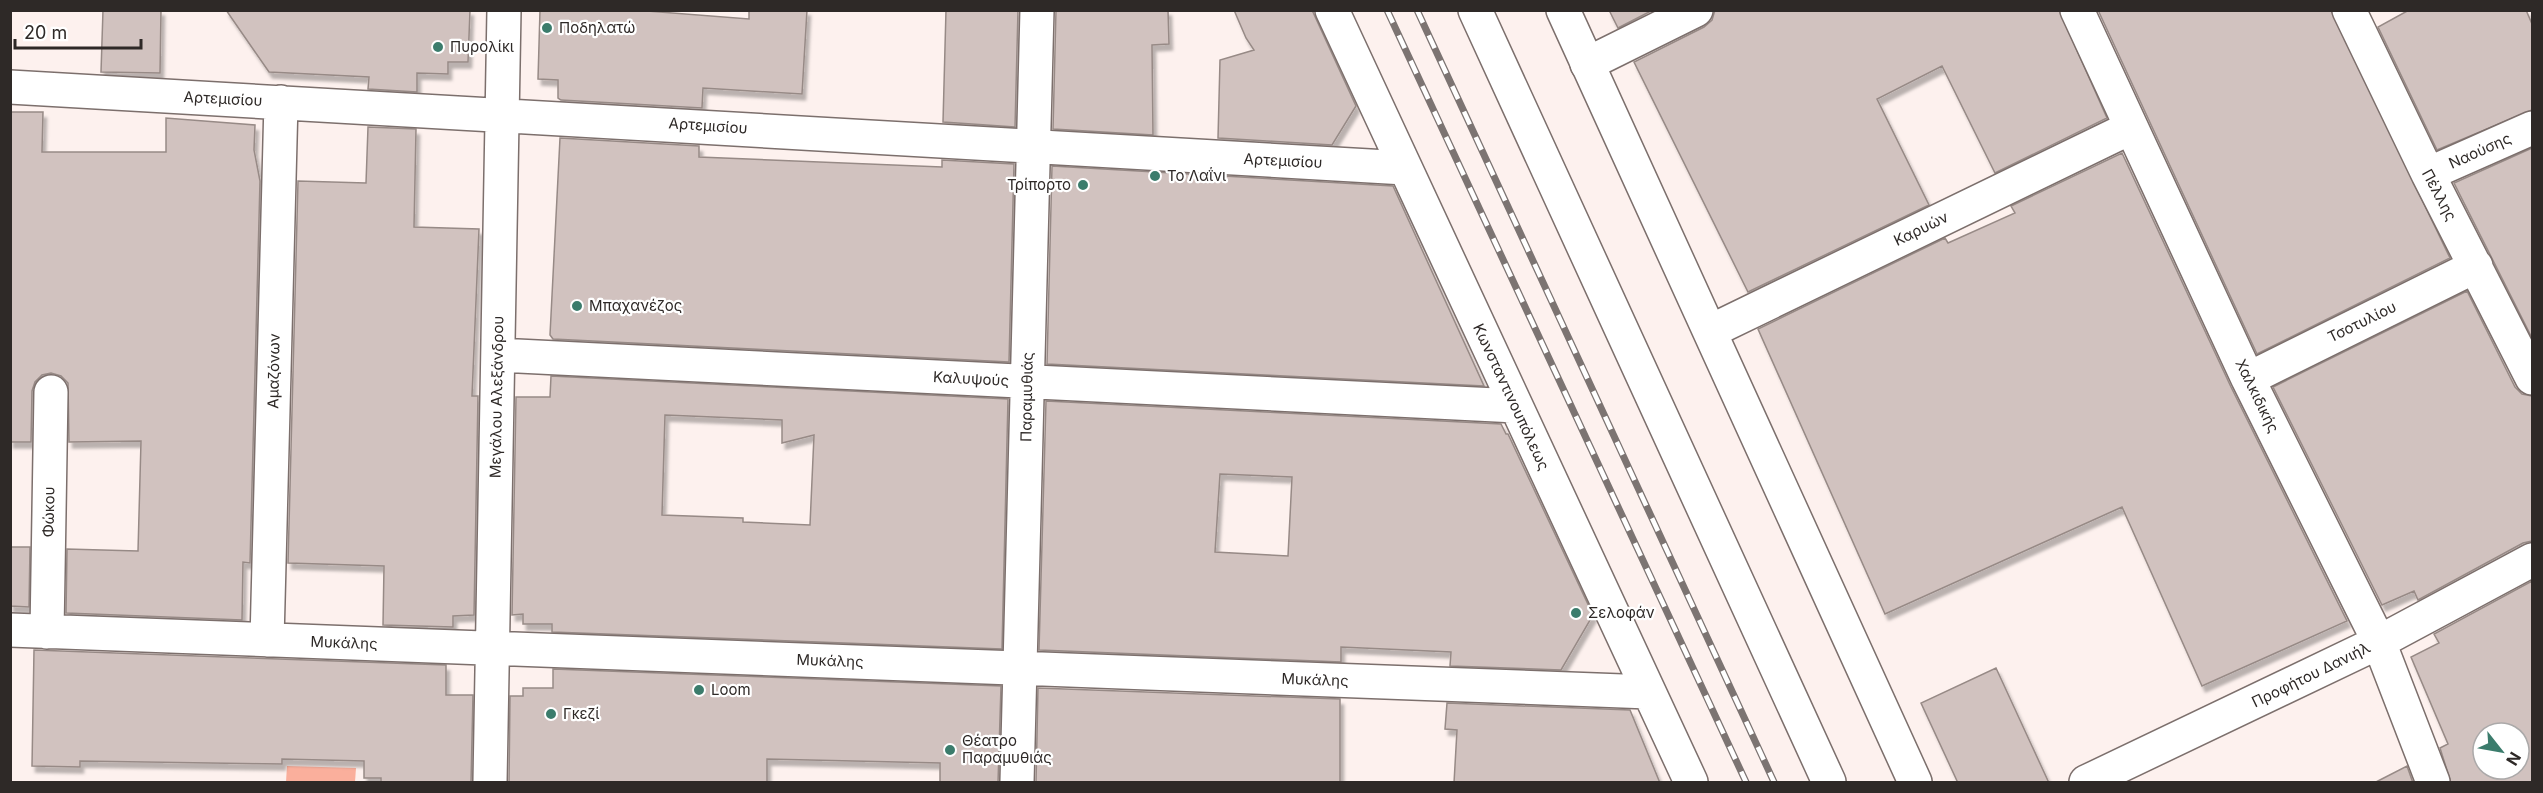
<svg xmlns="http://www.w3.org/2000/svg" width="2543" height="793" viewBox="0 0 2543 793" font-family="Inter,sans-serif">
<style>
.green{fill:#faaf9c}
.building{fill:#d1c2bf;stroke:#978a86;stroke-width:1.5;fill-rule:evenodd;filter:url(#shadow)}
.lines{fill:none;stroke-linecap:round;stroke-linejoin:round}
.minor-casing{stroke:#7c6f6c;stroke-width:36}
.major-casing{stroke:#7c6f6c;stroke-width:36}
.minor{stroke:#fff;stroke-width:33}
.major{stroke:#fff;stroke-width:33}
.rail-casing{stroke:#7c7472;stroke-width:7}
.rail{stroke:#fff;stroke-width:4.5;stroke-dasharray:14;stroke-linecap:butt}
.poi-dot{fill:#3b7c6c;stroke:#fff;stroke-width:2}
.labels{text-anchor:middle;stroke-width:4.5;stroke-linejoin:round;paint-order:stroke}
.poi-label{font-size:15px;fill:#2e2927;stroke:#fff;text-anchor:start}
.street-label{font-size:15px;fill:#2e2927;stroke:#fff}
</style>
<defs>
<filter id="shadow"><feDropShadow dx="3.5" dy="6" stdDeviation="1.5" flood-color="#0004"/></filter>
</defs>
<rect width="100%" height="100%" fill="#fdf1ee"/>
<path class="green" d="M 287,766 L 356,768 L 355,782 L 286,782 Z"/>
<path class="building" d="M 103,10 L 161,10 L 160,73 L 101,72 Z
M 226,10 L 470,10 L 468,62 L 448,62 L 448,74 L 417,73 L 417,92 L 368,89 L 369,77 L 269,72 Z
M 540,10 L 634,10 L 749,19 L 749,10 L 807,10 L 802,94 L 703,88 L 702,108 L 561,100 L 558,98 L 558,80 L 538,79 Z
M 946,10 L 1018,10 L 1015,127 L 943,122 Z
M 1056,10 L 1168,10 L 1169,44 L 1152,45 L 1153,135 L 1053,129 Z
M 1234,10 L 1312,10 L 1356,106 L 1332,145 L 1218,138 L 1220,60 L 1254,50 L 1246,38 Z
M 1609,10 L 1653,10 L 1618,28 Z
M 1715,10 L 2059,10 L 2107,118 L 1995,173 L 1942,66 L 1877,99 L 1929,205 L 1748,292 L 1634,62 L 1704,27 L 1712,20 Z
M 2098,10 L 2331,10 L 2450,258 L 2257,354 Z
M 2409,10 L 2526,10 L 2532,24 L 2532,110 L 2437,150 L 2378,27 Z
M 10,112 L 43,112 L 42,152 L 166,152 L 166,118 L 255,125 L 254,150 L 260,181 L 250,563 L 243,562 L 242,620 L 66,613 L 67,549 L 138,551 L 141,441 L 69,442 L 68,383 L 61,376 L 51,373 L 42,375 L 35,382 L 32,391 L 31,442 L 10,442 Z
M 368,127 L 416,129 L 414,227 L 479,229 L 472,396 L 478,396 L 474,615 L 453,616 L 453,627 L 383,625 L 384,566 L 288,563 L 298,181 L 366,183 Z
M 560,138 L 699,146 L 699,157 L 942,167 L 942,160 L 1014,164 L 1009,362 L 553,339 L 550,335 Z
M 2532,148 L 2532,338 L 2454,183 Z
M 2122,153 L 2231,387 L 2347,621 L 2202,686 L 2122,507 L 1885,614 L 1758,329 L 1945,238 L 1948,243 L 2015,213 L 2011,206 Z
M 1052,166 L 1393,186 L 1484,386 L 1047,364 Z
M 2467,291 L 2515,387 L 2522,394 L 2532,396 L 2532,541 L 2523,543 L 2418,600 L 2414,591 L 2382,605 L 2273,387 Z
M 551,376 L 1008,399 L 1002,649 L 552,632 L 552,624 L 523,624 L 523,614 L 512,615 L 516,397 L 550,397 ZM 665,415 L 782,420 L 782,443 L 814,435 L 810,525 L 743,522 L 743,518 L 662,515 Z
M 1046,401 L 1501,424 L 1506,434 L 1508,434 L 1593,615 L 1561,670 L 1450,666 L 1451,652 L 1341,647 L 1341,662 L 1039,650 ZM 1220,474 L 1292,477 L 1288,556 L 1215,552 Z
M 10,547 L 30,547 L 29,607 L 10,606 Z
M 2532,581 L 2532,783 L 2451,783 L 2440,748 L 2448,744 L 2411,657 L 2439,643 L 2434,634 ZM 2483,733 L 2519,733 L 2519,769 L 2483,769 Z
M 34,650 L 446,665 L 446,695 L 473,695 L 471,783 L 381,783 L 381,778 L 364,778 L 364,761 L 282,759 L 282,764 L 80,761 L 80,767 L 32,766 Z
M 1996,668 L 2049,783 L 1958,783 L 1921,703 Z
M 553,669 L 1001,686 L 998,783 L 940,783 L 940,763 L 767,759 L 767,783 L 509,783 L 510,696 L 523,696 L 523,688 L 553,688 Z
M 1038,688 L 1340,699 L 1340,783 L 1036,783 Z
M 1447,703 L 1630,710 L 1660,783 L 1454,783 L 1457,730 L 1445,729 Z
M 2407,766 L 2413,783 L 2374,783 Z"/>
<g class="lines">
<g class="minor-casing">
<path id="minor" d="M 1332,10 L 1691,782
M 2077,10 L 2248,379 L 2379,642 L 2433,782
M 2349,10 L 2428,174 L 2532,378
M 1587,64 L 1696,10
M 10,87 L 1405,168
M 2428,174 L 2532,128
M 1711,331 L 2130,128
M 498,355 L 1516,406
M 2248,379 L 2476,266
M 10,630 L 1649,692
M 47,632 L 51,392
M 267,640 L 281,102
M 490,782 L 504,10
M 1017,782 L 1037,10
M 2086,782 L 2379,642 L 2532,560"/>
</g>
<g class="major-casing">
<path id="major" d="M 1475,10 L 1829,782
M 1563,10 L 1915,782"/>
</g>
<use href="#minor" class="minor"/>
<use href="#major" class="major"/>
<g class="rail-casing">
<path id="rail" d="M 1387,10 L 1746,782
M 1417,10 L 1774,782"/>
</g>
<use href="#rail" class="rail"/>
</g>
<g class="poi-dot">
<circle cx="547" cy="28" r="6"/>
<circle cx="438" cy="47" r="6"/>
<circle cx="1155" cy="176" r="6"/>
<circle cx="1083" cy="185" r="6"/>
<circle cx="577" cy="306" r="6"/>
<circle cx="1576" cy="613" r="6"/>
<circle cx="699" cy="690" r="6"/>
<circle cx="551" cy="714" r="6"/>
<circle cx="950" cy="750" r="6"/>
</g>
<g class="labels">
<g class="poi-label">
<text x="559" y="33">Ποδηλατώ</text>
<text x="450" y="52">Πυρολίκι</text>
<text x="1167" y="181">Το Λαΐνι</text>
<text x="1071" y="190" text-anchor="end">Τρίπορτο</text>
<text x="589" y="311">Μπαχανέζος</text>
<text x="1588" y="618">Σελοφάν</text>
<text x="711" y="695">Loom</text>
<text x="563" y="719">Γκεζί</text>
<text x="962" y="746">Θέατρο<tspan x="962" dy="17">Παραμυθιάς</tspan></text>
</g>
<g class="street-label">
<text transform="translate(223 99) rotate(3)" y="5">Αρτεμισίου</text>
<text transform="translate(708 126) rotate(4)" y="5">Αρτεμισίου</text>
<text transform="translate(2480 151) rotate(-24)" y="5">Ναούσης</text>
<text transform="translate(1283 161) rotate(3)" y="5">Αρτεμισίου</text>
<text transform="translate(2439 195) rotate(62)" y="5">Πέλλης</text>
<text transform="translate(1921 229) rotate(-26)" y="5">Καρυών</text>
<text transform="translate(2362 322) rotate(-26)" y="5">Τσοτυλίου</text>
<text transform="translate(274 371) rotate(-89)" y="5">Αμαζόνων</text>
<text transform="translate(971 379) rotate(3)" y="5">Καλυψούς</text>
<text transform="translate(2257 396) rotate(64)" y="5">Χαλκιδικής</text>
<text transform="translate(497 397) rotate(-89)" y="5">Μεγάλου Αλεξάνδρου</text>
<text transform="translate(1027 397) rotate(-89)" y="5">Παραμυθιάς</text>
<text transform="translate(1511 397) rotate(65)" y="5">Κωνσταντινουπόλεως</text>
<text transform="translate(49 512) rotate(-89)" y="5">Φώκου</text>
<text transform="translate(344 643) rotate(2)" y="5">Μυκάλης</text>
<text transform="translate(830 661) rotate(2)" y="5">Μυκάλης</text>
<text transform="translate(2311 675) rotate(-26)" y="5">Προφήτου Δανιήλ</text>
<text transform="translate(1315 680) rotate(2)" y="5">Μυκάλης</text>
</g>
</g>
<rect width="2543" height="793" fill="none" stroke="#2e2927" stroke-width="24"/>
<g transform="translate(2501 751) rotate(121)"><circle r="28" fill="#ffffff" stroke="#aba9a9" stroke-width="1.5"/>
<path d="M0-4.5L10 22L0 15L-10 22Z" fill="#3b7c6c"/>
<text y="-9" font-size="16" font-weight="bold" text-anchor="middle" fill="#2e2927">N</text>
</g>
<path d="M15 39v9h126v-9" fill="none" stroke="#2e2927" stroke-width="3"/>
<text x="24" y="39" font-size="18" fill="#2e2927" stroke="#ffffff" stroke-width="4.5" paint-order="stroke">20 m</text>
</svg>
